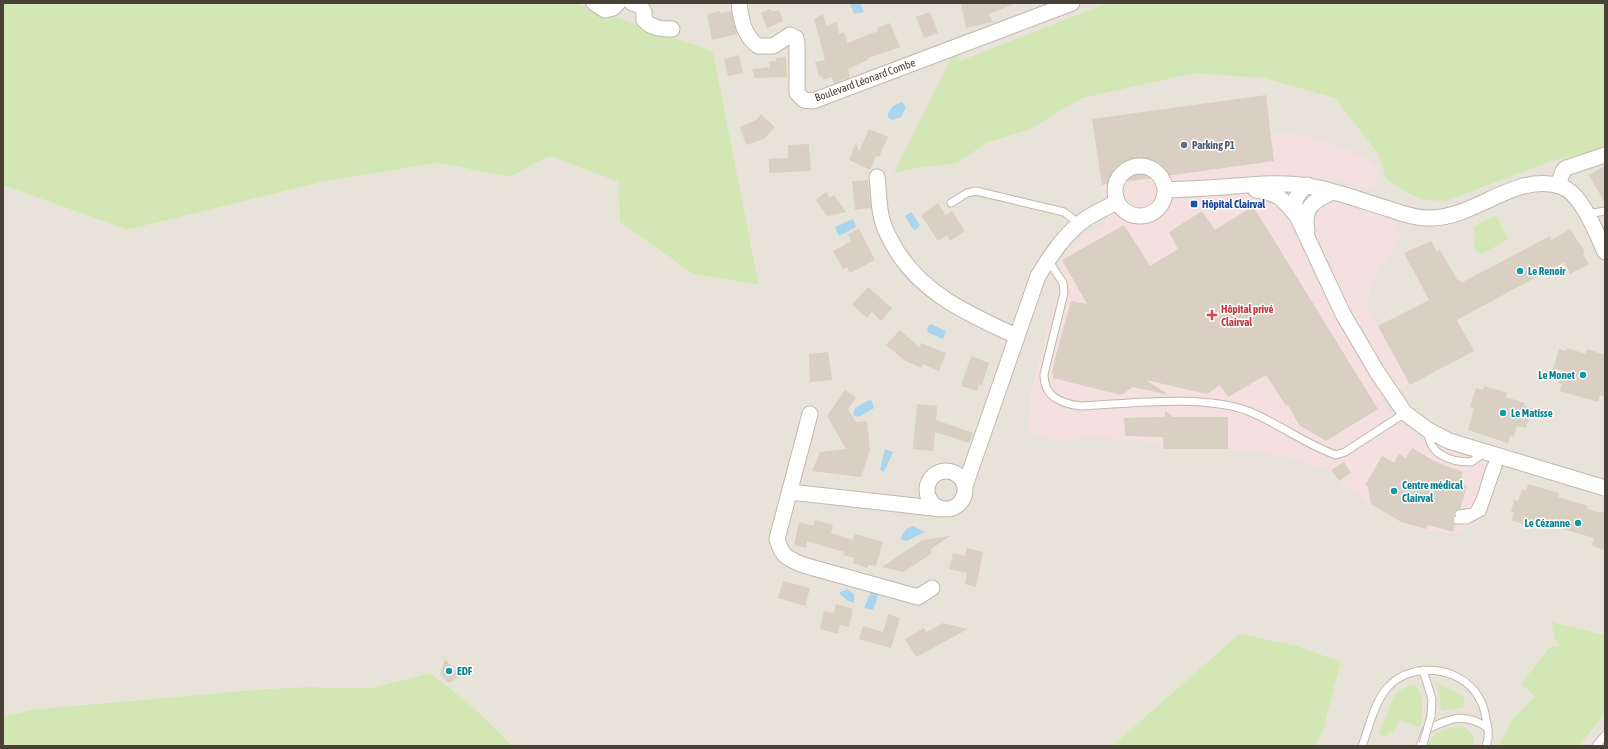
<svg xmlns="http://www.w3.org/2000/svg" width="1608" height="749" font-family="'Asap Condensed',sans-serif">
	<style>
		.residential { fill: #e8e3d8 }
		.medical { fill: #f4e0de }
		.green { fill: #d2e7b4 }
		.water { fill: #a9d5ef }
		.building { fill: #d9cfc3 }
		.lines { fill: none; stroke-linecap: round; stroke-linejoin: round }
		.lane-casing { stroke: #c0b8ad; stroke-width: 9 }
		.street-casing { stroke: #c0b8ad; stroke-width: 17 }
		.lane { stroke: #fff; stroke-width: 7 }
		.street { stroke: #fff; stroke-width: 15 }
		.lane-bridge-casing { stroke: #c0b8ad; stroke-width: 9; stroke-linecap: butt }
		.lane-bridge { stroke: #fff; stroke-width: 7 }
		.service-dot { fill: #5c6f8a; stroke: #fff; stroke-width: 1.5 }
		.transit-dot { fill: #1a4fb4; stroke: #fff; stroke-width: 1.5 }
		.culture-dot { fill: #0f9aa8; stroke: #fff; stroke-width: 1.5 }
		.health-dot { fill: #e0444e; stroke: #fff; stroke-width: 1.5 }
		.labels { text-anchor: middle; dominant-baseline: central; stroke-width: 3; stroke-linejoin: round; paint-order: stroke }
		.street-label { font-size: 11px; fill: #484138; stroke: #fff }
		.service-label { font-size: 11px; font-weight: bold; fill: #4e5e75; stroke: #fff; text-anchor: start }
		.transit-label { font-size: 11px; font-weight: bold; fill: #164399; stroke: #fff; text-anchor: start }
		.culture-label { font-size: 11px; font-weight: bold; fill: #0d838f; stroke: #fff; text-anchor: start }
		.health-label { font-size: 11px; font-weight: bold; fill: #be3a42; stroke: #fff; text-anchor: start }
	</style>
	<rect width="100%" height="100%" fill="#f4f1ea"/>
	<path class="residential" d="M576,3H1605V746H1316L1323,731L1341,662L1239,634L1112,746H517L511,743L430,673L370,688L305,687L266,689L37,709L3,716V185L127,230L326,181L438,163L510,177L549,156L620,182V222L693,274L759,285L713,51Z"/>
	<path class="medical" d="M1266,95L1272,133L1309,136L1368,158L1377,170L1375,191L1352,184L1310,175L1309,210L1313,218L1321,206L1332,202L1394,220L1396,223L1400,231L1398,240L1385,265H1380L1366,303L1379,326L1429,299L1460,280L1475,310L1458,320L1474,351L1382,400L1397,418L1408,428L1441,448L1501,467L1487,512L1480,521L1465,528L1459,534L1426,531L1401,523L1339,483L1330,470L1291,458L1227,449H1162L1142,441L1089,437L1062,441L1028,434L1030,395L1059,286L1047,278L1082,238L1107,221L1092,119Z"/>
	<path class="green" d="M3,3H576L713,51L759,285L693,274L620,222L619,182L549,156L510,177L438,163L326,181L127,230L3,185Z
		M1108,3H1605V148L1551,161L1446,201L1423,200L1404,191L1386,178L1379,155L1335,98L1264,78L1194,73L1082,98L1030,129L986,143L957,163L916,168L894,173L955,51L960,61Z
		M1496,215L1508,239L1482,254L1476,251L1473,244L1476,237L1473,227Z
		M1551,622L1605,635V713L1579,746H1498L1513,720L1535,696L1521,684L1550,647L1561,646L1555,639Z
		M1239,634L1294,645L1341,662L1323,731L1316,746H1112Z
		M430,673L466,701L510,743L517,746H3V716L37,709L266,689L305,687L370,688Z
		M1435,683C1446,688 1455,689 1465,699L1463,707L1441,711L1440,696Z
		M1414,684C1425,695 1423,713 1420,727L1399,720L1394,732L1389,731L1386,737L1379,734L1394,696L1400,690Z
		M1463,726C1471,732 1475,736 1474,746H1428C1433,730 1448,727 1463,726Z"/>
	<path class="water" d="M850,3H860L864,12L854,14Z
		M902,102L906,107L901,117L892,120L888,117V113L893,106Z
		M911,212L920,225L915,230L913,229L906,218L905,216Z
		M853,219L856,227L839,236L835,227Z
		M931,324L946,331L943,339L927,332L928,326Z
		M869,400L872,401L874,408L859,417L853,415L855,408Z
		M885,449L893,452L884,472L880,470Z
		M913,526L925,532L907,541L900,539L906,529Z
		M847,589L854,594V603L848,601L839,593Z
		M871,592L879,593L873,610L864,608Z"/>
	<path class="building" d="M969,3H1014V4L989,14L993,22L966,28L961,5Z
		M770,9L772,12L779,10L783,21L767,28L761,13Z
		M720,11L721,13L731,11L737,34L712,40L707,14Z
		M930,12L938,33L924,38L916,17Z
		M823,14L826,26L837,22L839,34L844,32L847,43L878,31L877,28L890,23L900,47L868,58V60L848,69L850,77L834,84L832,77L823,80L822,76L819,77L815,62L825,60L814,19Z
		M739,55L743,73L728,76L724,59Z
		M786,57L787,77L755,78L752,69L770,67L769,62L776,61V58Z
		M1266,95L1274,161L1102,185L1092,119Z
		M761,114L775,127L764,139L746,145L740,127L756,120Z
		M869,129L888,137L879,157L876,156L870,170L849,160L856,142L859,152Z
		M809,144L811,171L769,173V159L788,158V145Z
		M1605,166V203L1589,175Z
		M868,180L871,208L855,210L852,181Z
		M826,192L830,198L834,195L846,212L827,216L816,200Z
		M938,203L946,215L952,211L965,231L950,241L947,235L938,241L921,215Z
		M1253,206L1378,409L1326,441L1299,425L1288,405L1286,406L1266,375L1228,397L1220,385L1207,394L1146,380L1166,393L1165,394L1133,387L1121,395L1053,378L1054,375L1052,374L1056,355L1071,301L1087,304L1062,260L1124,225L1150,266L1178,249L1169,232L1202,211L1215,230Z
		M859,229L875,260L850,273L847,267L843,269L833,251L851,241L848,234Z
		M1570,229L1585,252L1583,254L1589,264L1570,274L1564,262L1457,320L1474,351L1410,385L1378,326L1429,300L1404,253L1431,241L1437,252L1440,250L1458,281L1460,280L1461,283L1550,236L1551,240Z
		M868,287L892,308L881,321L872,312L867,318L852,305Z
		M900,330L919,347L921,343L946,353L939,371L923,364L921,368L904,360L886,345Z
		M1567,348L1586,354L1587,349L1605,355V397L1600,395L1598,402L1560,391L1562,384L1558,383L1562,371L1553,369L1559,349L1566,351Z
		M828,352L832,380L810,382L809,354Z
		M971,356L989,363L982,385L979,384L977,391L961,386Z
		M1484,386L1507,393L1506,397L1525,403L1524,406L1532,408L1526,428L1517,426L1514,437L1510,436L1508,443L1468,430L1474,408L1470,407L1476,388L1483,390Z
		M845,390L856,398L848,409L856,422L867,421L870,450L861,477L812,471L820,452L846,449L827,416Z
		M917,404L937,406L936,420L973,433L969,443L935,432L933,451L913,449Z
		M1165,411L1173,417H1228V449H1163V437L1125,436L1124,418L1165,417Z
		M1412,448L1438,463L1463,472L1460,485L1467,486L1460,509L1456,510L1453,518V522L1455,525L1453,532L1428,525L1426,529L1401,522L1371,504L1368,487L1365,485L1382,456L1394,463L1399,454L1406,458Z
		M1344,462L1351,473L1339,481L1331,470Z
		M1528,484L1559,493L1558,497L1588,506L1587,509L1601,513L1602,511L1605,512V550L1592,546L1594,538L1532,520L1530,526L1511,520L1514,513L1511,512L1514,500L1518,501L1522,489L1526,491Z
		M815,520L833,525L831,533L853,540L855,534L883,542L876,566L868,565L867,568L853,563L854,558L843,555L844,552L807,541L806,548L794,545L799,522L813,526Z
		M950,536L931,549V554L903,572L882,567L922,540Z
		M967,548L983,552L976,587L965,584L967,573L949,569L953,553L965,556Z
		M783,581L810,588L805,606L778,598Z
		M836,604L853,609L849,627L840,625L838,634L820,629L824,611L834,613Z
		M888,614L900,618L891,648L859,639L863,626L883,632Z
		M943,623L968,629L916,657L905,639L924,628L926,632Z
		M445,659L460,676L449,683L440,675Z"/>
	<g class="lines">
		<g class="lane-casing">
			<path id="lane" d="M951,203L967,193L976,191L1064,212L1080,224
				M1587,214L1605,211
				M1048,260L1063,283L1064,293L1044,374C1044,397 1060,403 1080,406C1129,404 1201,394 1248,411C1278,423 1305,444 1336,455L1345,452L1405,413
				M1428,430C1428,454 1449,462 1471,462L1486,452
				M1459,514L1473,512C1486,496 1484,472 1497,456
				M1457,520H1467L1482,512L1498,466L1497,456
				M1423,670L1432,699L1431,716
				M1362,746C1369,728 1374,702 1388,687C1411,661 1460,666 1478,696C1482,702 1485,712 1486,719C1488,729 1490,737 1486,746
				M1420,746L1426,730C1450,718 1464,712 1488,728
				M1596,746L1605,735"/>
		</g>
		<g class="street-casing">
			<path id="street" d="M594,3L605,10L613,8L618,3
				M632,3L641,6L644,12V20C651,28 661,29 672,29
				M739,3C741,20 744,36 758,46H773L790,35L796,38L797,43V93L804,100L813,101L1072,3
				M1115 191a25 25 0 1 1 50 0a25 25 0 1 1-50 0Z
				M877,177C879,192 878,208 883,223C886,233 892,243 898,253C926,296 971,315 1016,336
				M1307,185C1294,197 1292,202 1298,218L1343,314L1377,372L1405,413L1428,430L1449,441L1605,488
				M1558,185L1563,171L1566,168L1605,155
				M1165,190C1188,189 1212,188 1235,186C1259,184 1283,182 1307,186C1335,190 1362,201 1389,209C1403,214 1418,219 1433,218C1477,216 1515,173 1560,186C1581,192 1596,232 1605,252
				M1256,190C1278,193 1283,199 1296,215
				M1307,231C1303,207 1312,202 1332,192
				M810,414L777,539C782,557 787,558 803,565L918,597L932,588
				M927 490a19 19 0 1 1 38 0a19 19 0 1 1-38 0Z
				M965,486L1038,276C1051,255 1066,232 1087,218C1097,212 1107,207 1117,202
				M790,492L942,509"/>
		</g>
		<use href="#lane" class="lane"/>
		<use href="#street" class="street"/>
		<g class="lane-bridge-casing">
			<path id="lane-bridge" d="M1423,744L1431,716"/>
		</g>
		<use href="#lane-bridge" class="lane-bridge"/>
	</g>
	<circle class="service-dot" cx="1184" cy="145" r="4"/>
	<rect class="transit-dot" x="1190" y="200" width="8" height="8" rx="2"/>
	<g class="culture-dot">
		<circle cx="1520" cy="271" r="4"/>
		<circle cx="1583" cy="375" r="4"/>
		<circle cx="1503" cy="413" r="4"/>
		<circle cx="1394" cy="491" r="4"/>
		<circle cx="1578" cy="523" r="4"/>
		<circle cx="449" cy="671" r="4"/>
	</g>
	<path class="health-dot" d="M1210 309h4v4h4v4h-4v4h-4v-4h-4v-4h4z"/>
	<g class="labels">
		<g class="street-label">
			<text transform="translate(865 80) rotate(-20)">Boulevard Léonard Combe</text>
		</g>
		<g class="service-label">
			<text x="1192" y="145">Parking P1</text>
		</g>
		<g class="transit-label">
			<text x="1202" y="204">Hôpital Clairval</text>
		</g>
		<g class="culture-label">
			<text x="1528" y="271">Le Renoir</text>
			<text x="1575" y="375" text-anchor="end">Le Monet</text>
			<text x="1511" y="413">Le Matisse</text>
			<text x="1402" y="485">Centre médical<tspan x="1402" dy="13">Clairval</tspan></text>
			<text x="1570" y="523" text-anchor="end">Le Cézanne</text>
			<text x="457" y="671">EDF</text>
		</g>
		<g class="health-label">
			<text x="1221" y="309">Hôpital privé<tspan x="1221" dy="13">Clairval</tspan></text>
		</g>
	</g>
	<rect width="1608" height="749" fill="none" stroke="#484138" stroke-width="8"/>
</svg>
